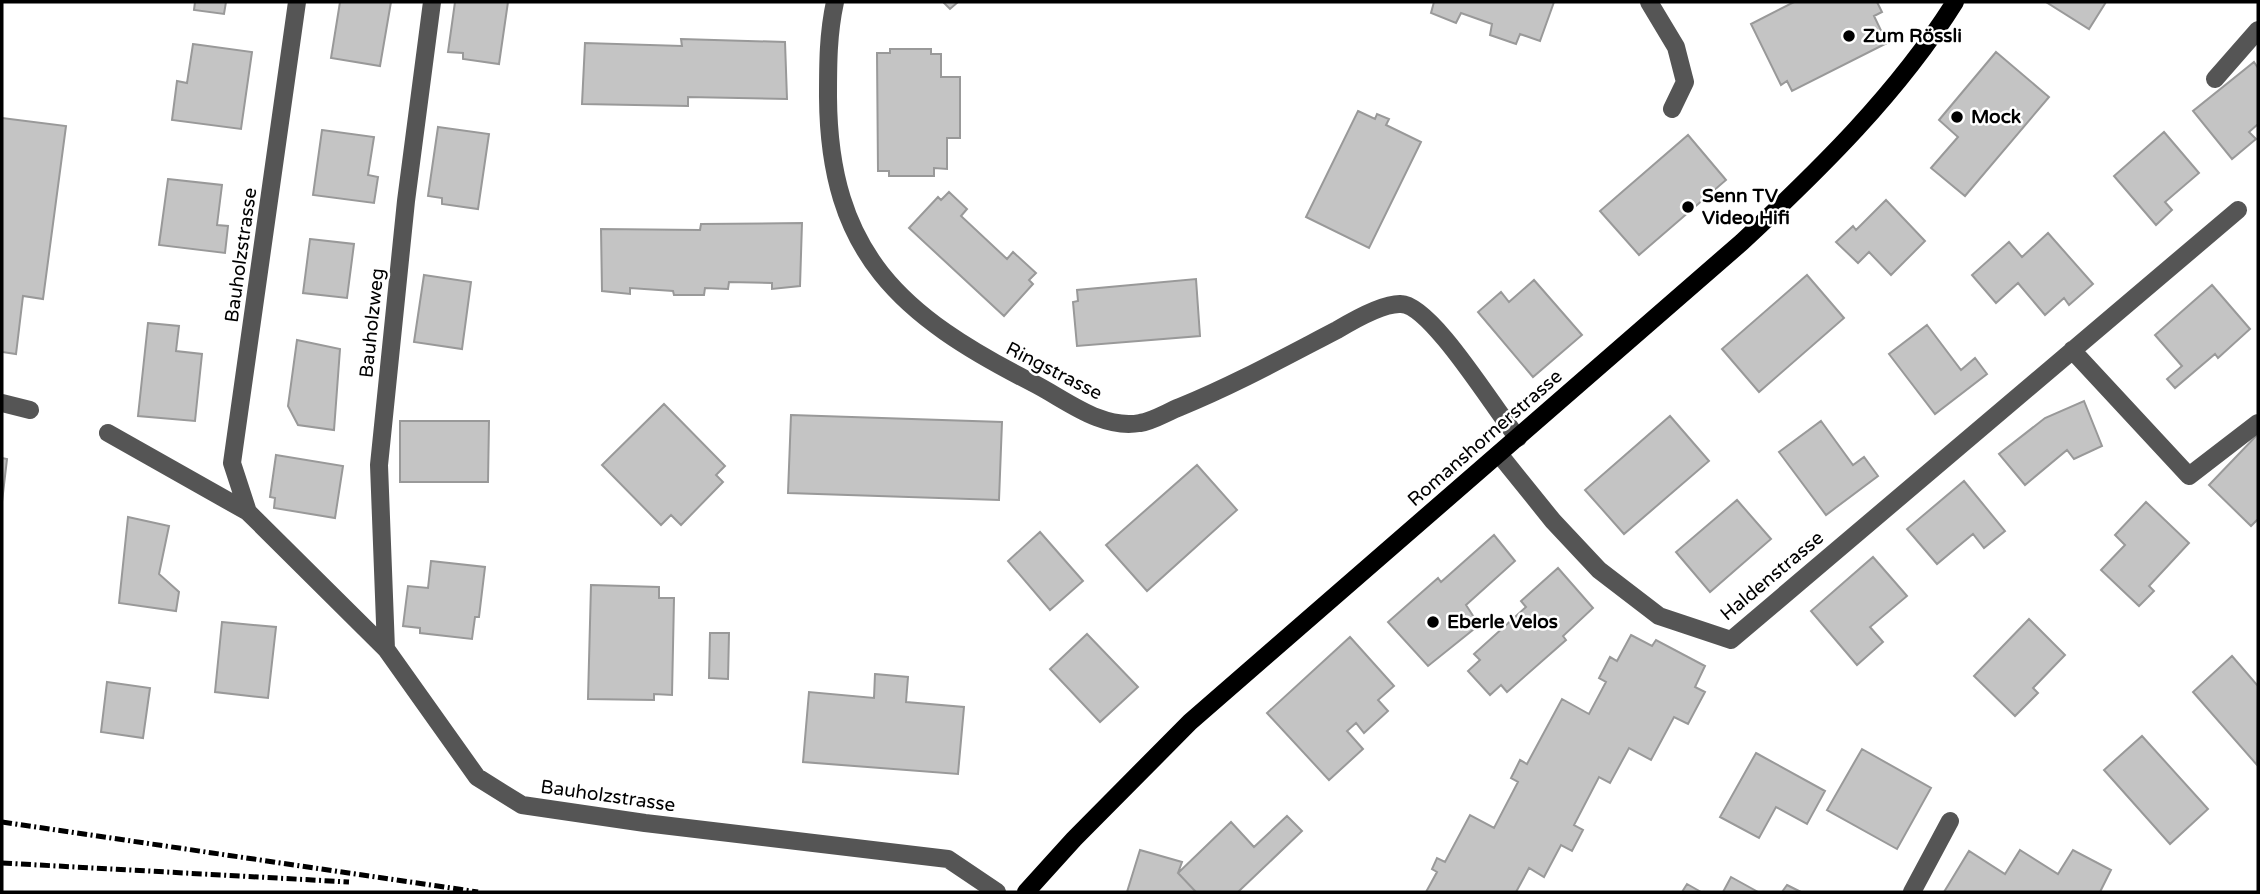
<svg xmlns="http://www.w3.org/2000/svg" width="2260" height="894" font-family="'Varela Round',sans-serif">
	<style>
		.building { fill: #c4c4c4; stroke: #999; stroke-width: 2 }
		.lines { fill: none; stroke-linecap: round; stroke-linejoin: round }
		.minor { stroke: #555; stroke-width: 18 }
		.major { stroke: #000; stroke-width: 18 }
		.rail { stroke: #000; stroke-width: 5; stroke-dasharray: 10 3.5 2 3.5; stroke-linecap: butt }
		.poi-dot { fill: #000; stroke: #fff; stroke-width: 2.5 }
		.labels { text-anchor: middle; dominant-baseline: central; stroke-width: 5; stroke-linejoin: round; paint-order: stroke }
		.poi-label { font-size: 19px; font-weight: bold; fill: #000; stroke: #fff; text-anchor: start }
		.street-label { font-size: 19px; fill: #000; stroke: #fff }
	</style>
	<rect width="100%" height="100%" fill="#fff"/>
	<path class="building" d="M195,2H226L224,14L194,10Z
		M340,2H391L380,66L331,58Z
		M455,2H508L499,64L463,59V53L448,52Z
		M943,2H958L950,9Z
		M1434,2H1554L1540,41L1520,34L1516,44L1490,35L1492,24L1461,13L1456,23L1431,13Z
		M1794,2H1877L1882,12L1874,16L1887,43L1792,91L1787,81L1781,85L1751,24Z
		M2046,2H2106L2089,29Z
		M681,39L785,42L787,99L688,97V106L582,104L585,43L682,46Z
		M193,44L252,52L241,129L172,120L177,81L187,83Z
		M890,49H931V54H941V77H960V138H947V169L934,168V176H889V171H878L877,53H890Z
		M1996,52L2049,97L1965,196L1931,168L1958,137L1939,120Z
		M2254,62L2258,68V124L2249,132L2256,139L2232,159L2193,111Z
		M1358,111L1375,119L1377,114L1389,119L1386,125L1421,142L1369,248L1306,217Z
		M2,118L66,126L43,299L23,296L16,354L2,352Z
		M438,127L489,134L478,209L442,204V198L428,196Z
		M322,130L374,137L368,175L378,177L374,203L313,195Z
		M2164,132L2199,173L2165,202L2172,210L2156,225L2114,176Z
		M1688,135L1726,180L1639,255L1600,211Z
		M168,179L222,185L217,225L228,226L225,253L159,245Z
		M949,192L967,209L961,216L1007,259L1013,252L1036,273L1029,280L1033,284L1004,316L909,228L938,197L941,200Z
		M1886,200L1925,241L1891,275L1869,252L1858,263L1836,242L1853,226L1856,230Z
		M802,223L800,286L772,289V283L729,282L728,289L705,288L704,295H674L673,291L630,288V294L602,291L601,229L700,230L701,224Z
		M2048,233L2093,284L2069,305L2064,298L2045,315L2018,283L1996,303L1972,275L2009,242L2022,257Z
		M310,239L354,244L347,298L303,293Z
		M424,275L471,282L462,349L414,342Z
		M1807,275L1844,318L1759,392L1722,349Z
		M1196,279L1200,336L1077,346L1073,302L1078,301L1077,290Z
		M1534,280L1582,335L1533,377L1478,312L1501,292L1509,302Z
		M2212,285L2250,329L2218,358L2215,354L2175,388L2167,379L2182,366L2155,335Z
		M148,323L179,326L176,351L202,354L195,421L138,416Z
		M1927,325L1961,370L1975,358L1987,374L1935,414L1889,354Z
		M297,340L340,349L334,430L298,425L288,406Z
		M2084,401L2102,446L2074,459L2067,450L2025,485L1999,454L2045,418Z
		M664,404L725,466L716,475L723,482L681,525L671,515L661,525L602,465Z
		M791,415L1002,422L999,500L788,493Z
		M1670,416L1709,461L1624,534L1585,490Z
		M400,421H489L488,482H400Z
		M1821,421L1853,465L1864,457L1878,476L1826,515L1779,452Z
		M2258,434V519L2251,526L2209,485Z
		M276,455L343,466L335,518L274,508L275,498L270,497Z
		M2,458L7,459L2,502Z
		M1197,465L1237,510L1147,591L1106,545Z
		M1964,481L2005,531L1984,548L1973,534L1937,564L1907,529Z
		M1737,500L1771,539L1710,592L1676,552Z
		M2146,502L2189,543L2149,586L2154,591L2139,606L2101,570L2125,545L2115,535Z
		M128,517L169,526L159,574L179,592L176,611L119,603Z
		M1040,532L1083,581L1050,610L1008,561Z
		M1494,535L1515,561L1466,605L1479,625L1428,666L1388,622L1438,578L1441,582Z
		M1873,557L1907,596L1870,627L1883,642L1857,665L1811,611Z
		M431,561L485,567L479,617H475L472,639L420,633V628L403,626L408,586L428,588Z
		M1558,568L1593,608L1563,636L1566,640L1507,692L1501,685L1490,695L1468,671L1480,660L1474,654L1526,607L1521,601Z
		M591,585L659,587V598H674L672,695L654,694V700L588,699Z
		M2029,619L2065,655L2033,688L2038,693L2015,716L1974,676Z
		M222,622L276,627L268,698L215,692Z
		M710,633H729L728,679L709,678Z
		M1087,634L1138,687L1100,722L1050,669Z
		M1631,635L1652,646L1656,640L1705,666L1695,687L1705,692L1688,724L1674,717L1651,760L1629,748L1610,783L1599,777L1574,825L1583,830L1572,851L1561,845L1544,877L1529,868L1516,892H1426L1437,872L1432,869L1437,858L1445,862L1470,815L1494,828L1518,782L1511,778L1520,760L1527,764L1562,699L1589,714L1606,682L1599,678L1610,657L1617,661Z
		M1350,637L1394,686L1378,700L1388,711L1364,733L1356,723L1347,731L1363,749L1329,780L1267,713Z
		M2232,656L2258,686L2257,765L2193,692Z
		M875,674L908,677L906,702L964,707L958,774L803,762L809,692L874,698Z
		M107,682L150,688L143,738L101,732Z
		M2142,736L2208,809L2170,844L2104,770Z
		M1862,749L1931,788L1897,849L1827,810Z
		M1756,753L1825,791L1807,824L1776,807L1759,838L1720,817Z
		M1287,816L1302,831L1238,892H1196L1178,873L1231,822L1254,847Z
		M1140,850L1182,862L1178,873L1196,892H1127Z
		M2020,850L2058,874L2073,850L2111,870L2100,892H1944L1969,851L2005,874Z
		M1731,877L1758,892H1723Z
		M1687,884L1701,892H1682Z
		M1787,885L1801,892H1782Z"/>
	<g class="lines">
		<path class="minor" d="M835,2C828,34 828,64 828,97C829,254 901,316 1033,383C1065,399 1101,430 1140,423C1153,421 1167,412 1180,407C1234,385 1285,357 1337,330C1352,321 1383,303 1401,304C1432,305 1496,412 1518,438
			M1649,2L1676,47L1685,82L1672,109
			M2215,79L2258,30
			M2072,350L2189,476L2258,423
			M2,403L30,410
			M108,433L248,512L386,649L477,777L522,805L645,823L948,859L997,892
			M1499,454L1553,521L1599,570L1659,616L1731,640L2238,210
			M248,512L232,463L297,2
			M386,649L379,465L406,201L432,2
			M1912,892L1950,821"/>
		<path class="major" d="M1026,892L1074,839L1190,722L1742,242C1820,169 1898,93 1955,2"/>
		<path class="rail" d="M2,822L478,892
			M2,863L349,882"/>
	</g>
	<g class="poi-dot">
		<circle cx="1849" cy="36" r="7"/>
		<circle cx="1957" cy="117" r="7"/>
		<circle cx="1688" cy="207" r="7"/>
		<circle cx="1433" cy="622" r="7"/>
	</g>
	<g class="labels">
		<g class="poi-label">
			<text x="1863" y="36">Zum Rössli</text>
			<text x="1971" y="117">Mock</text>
			<text x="1702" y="196">Senn TV<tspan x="1702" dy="22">Video Hifi</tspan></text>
			<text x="1447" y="622">Eberle Velos</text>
		</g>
		<g class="street-label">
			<text transform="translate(241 255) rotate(-82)">Bauholzstrasse</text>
			<text transform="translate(372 323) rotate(-84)">Bauholzweg</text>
			<text transform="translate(1054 371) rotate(27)">Ringstrasse</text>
			<text transform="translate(1485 438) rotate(-41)">Romanshornerstrasse</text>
			<text transform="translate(1772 576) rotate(-40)">Haldenstrasse</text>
			<text transform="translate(608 796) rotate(8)">Bauholzstrasse</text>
		</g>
	</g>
	<rect width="2260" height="894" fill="none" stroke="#000000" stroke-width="7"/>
</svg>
